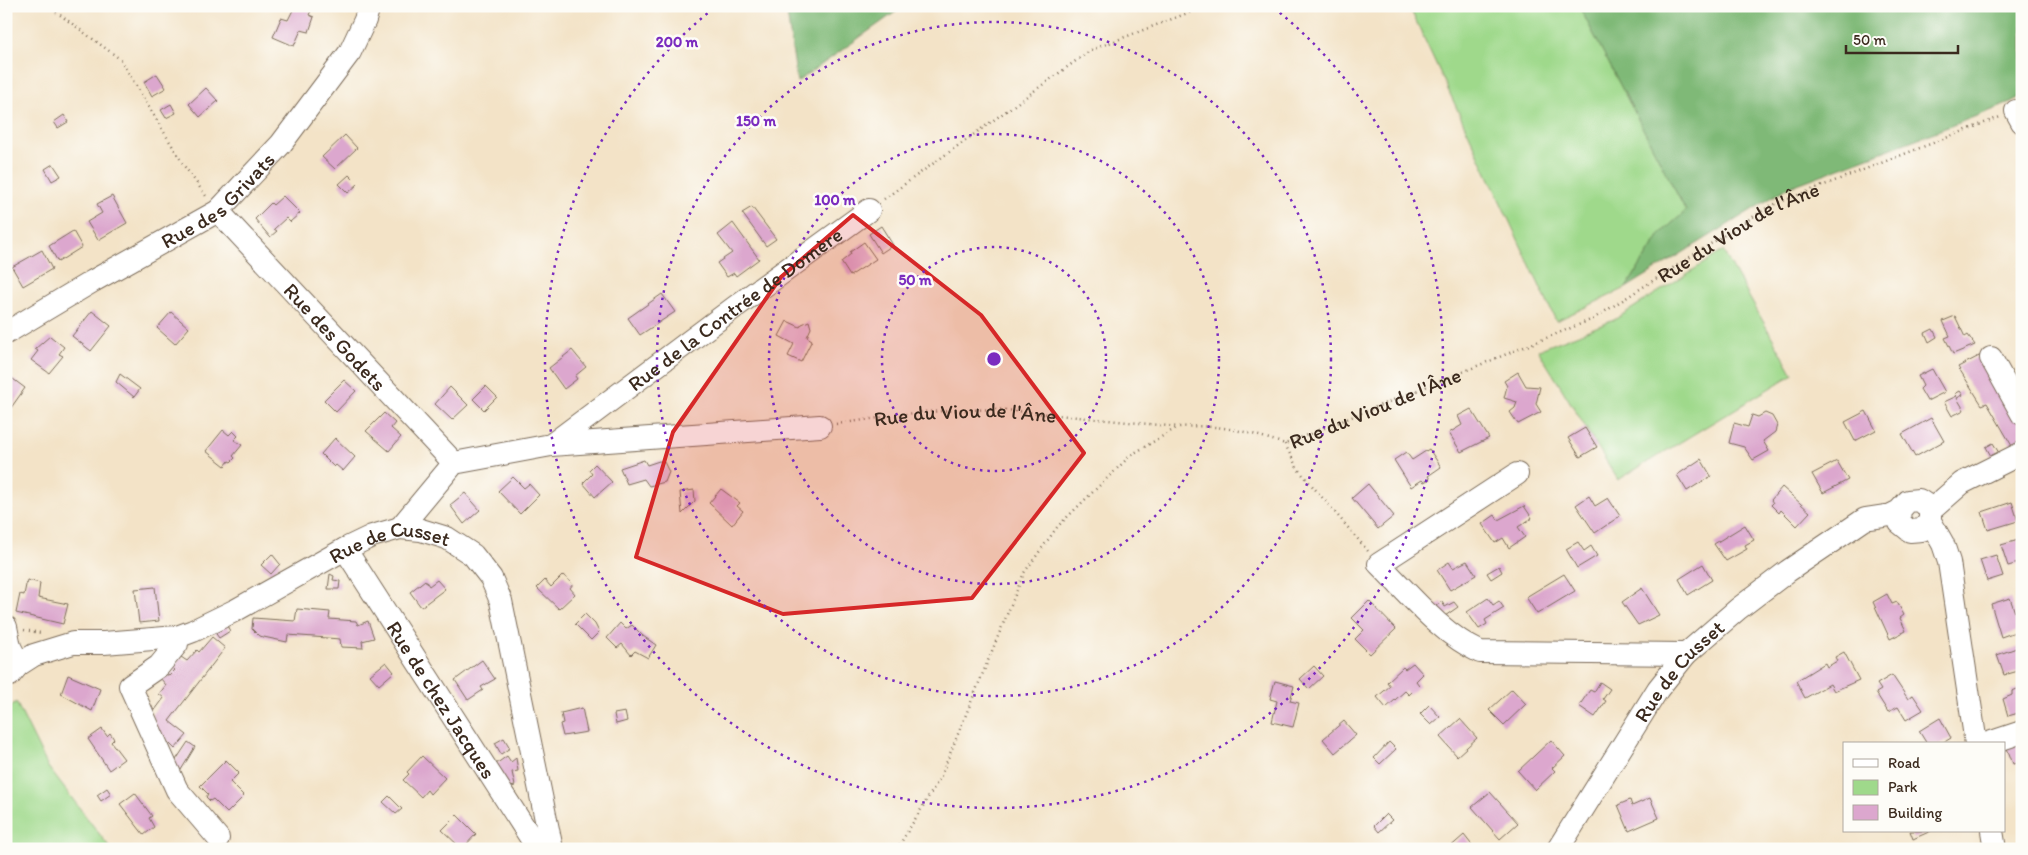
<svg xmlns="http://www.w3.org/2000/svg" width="2028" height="855" font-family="Itim,sans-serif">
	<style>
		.green { fill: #9fd98b; stroke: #6d8254 }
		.forest { fill: #7fb977; stroke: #5d724a }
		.building { fill: #dca7ce }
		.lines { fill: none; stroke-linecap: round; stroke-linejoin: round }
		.minor-casing { stroke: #7b6b59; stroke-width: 24 }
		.path { stroke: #7b6b59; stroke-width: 2.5; stroke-dasharray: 1 4; stroke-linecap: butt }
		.minor { stroke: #fff; stroke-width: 22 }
		.marked { fill: #d62828; fill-opacity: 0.2; stroke: #d62828; stroke-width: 4; stroke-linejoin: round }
		.ring { fill: none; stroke: #7b2cbf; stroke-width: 2.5; stroke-dasharray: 2.5 5 }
		.labels { text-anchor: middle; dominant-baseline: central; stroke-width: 5; stroke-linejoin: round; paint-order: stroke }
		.street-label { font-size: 21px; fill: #3b2a1e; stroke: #fdfcf7 }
		.centre { fill: #7b2cbf; stroke: #fdfcf7; stroke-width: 2.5 }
		.ring-label { font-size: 15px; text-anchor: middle; font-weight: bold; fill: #7b2cbf; stroke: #fdfcf7; stroke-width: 5; stroke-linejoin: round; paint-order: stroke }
	</style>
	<rect width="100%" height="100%" fill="#fdfcf7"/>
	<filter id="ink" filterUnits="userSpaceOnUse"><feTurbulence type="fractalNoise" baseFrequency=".02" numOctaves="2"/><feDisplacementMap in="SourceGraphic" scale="10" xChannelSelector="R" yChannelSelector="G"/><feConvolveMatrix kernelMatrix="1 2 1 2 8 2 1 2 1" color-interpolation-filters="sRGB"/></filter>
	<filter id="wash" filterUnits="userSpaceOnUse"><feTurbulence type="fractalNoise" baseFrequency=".0096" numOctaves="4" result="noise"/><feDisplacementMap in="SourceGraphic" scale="20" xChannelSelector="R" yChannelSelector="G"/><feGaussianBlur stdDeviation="1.12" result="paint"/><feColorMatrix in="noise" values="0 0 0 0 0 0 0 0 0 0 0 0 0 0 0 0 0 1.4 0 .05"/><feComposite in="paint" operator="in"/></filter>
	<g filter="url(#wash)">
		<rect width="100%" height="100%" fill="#f3e3c7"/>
		<path class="green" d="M1409,6H1579L1686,211L1661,233L1626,288L1556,321Z
			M1723,251L1793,374L1618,480L1538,350L1614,320Z
			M16,702L48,767L111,849H6V710Z"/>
		<path class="forest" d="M786,6H904L797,82Z
			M1579,6H2022V96L2003,106L1787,188L1626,288L1661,233L1686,211Z"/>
		<g id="blocks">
			<path class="building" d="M295,6H313L309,15L314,17L309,32L301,30L294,46L273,37L281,18L288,20Z
				M157,74L166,88L152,96L144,82Z
				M206,88L218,101L200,117L189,104Z
				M171,104L176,113L166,118L161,110Z
				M64,115L68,122L58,128L54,122Z
				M345,135L357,148L335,169L322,157Z
				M53,164L61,176L52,181L45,169Z
				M349,175L358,184L348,193L339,184Z
				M112,196L127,223L98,240L87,222L102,213L97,204Z
				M283,196L300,213L290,222L286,218L274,229L277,231L270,237L255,219L271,203L273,205Z
				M752,207L776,239L766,246L742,213Z
				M733,223L759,259L736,276L734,273L727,277L717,263L732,253L718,235Z
				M881,226L893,245L881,253L869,234Z
				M73,231L82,247L58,262L49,246Z
				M864,242L876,259L850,276L841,262L851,254L850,252Z
				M42,250L52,269L23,286L12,267Z
				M662,294L675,312L640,335L628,318Z
				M92,311L111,326L91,351L72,336Z
				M171,312L189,328L175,344L157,328Z
				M1955,316L1965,337L1968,335L1975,345L1953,354L1945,338L1950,336L1943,321Z
				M787,321L800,327L802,324L809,321L811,328L807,337L812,340L801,362L788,356L794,344L779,336Z
				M1933,329L1937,337L1929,342L1925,333Z
				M50,336L64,347L59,354L63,356L49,373L31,360L38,351L35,349Z
				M572,350L586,367L575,376L577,379L564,389L549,368Z
				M1981,355L2022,426V442L2012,446L1987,403L1982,405L1958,367Z
				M1932,369L1945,392L1927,401L1920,389L1923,386L1918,376Z
				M1518,372L1526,386L1540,387L1536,404L1541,412L1518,424L1510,412L1515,408L1517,402L1504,398L1507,386L1504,381Z
				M120,374L140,389L134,397L116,382Z
				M2022,375V398L2011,381Z
				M9,376L25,388L8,412L6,380Z
				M344,380L356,391L336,412L324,400Z
				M486,386L497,397L484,410L473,399Z
				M450,387L468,405L452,420L435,404Z
				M1960,391L1963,395L1957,398L1964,410L1952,416L1944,402L1957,396L1955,394Z
				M1471,409L1489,438L1461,452L1449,433L1462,425L1458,416Z
				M1866,411L1876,430L1855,441L1845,422Z
				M384,413L395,423L391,428L401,437L389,451L366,431Z
				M1765,413L1772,416L1777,425L1775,432L1763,441L1769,451L1753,460L1744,447L1729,443L1734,423L1748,427L1752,415L1758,417Z
				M1931,418L1944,441L1915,457L1902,434Z
				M1585,428L1597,447L1580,457L1568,438Z
				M223,430L229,435L233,431L238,436L234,440L242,445L233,456L235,458L231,462L229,461L225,466L206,451Z
				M335,438L355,457L343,471L336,465L334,467L321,454Z
				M1993,443L1999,453L1991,456L1986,447Z
				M1429,449L1441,467L1428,476L1430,479L1424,482L1422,480L1411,487L1394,460L1406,452L1412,460Z
				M1701,459L1711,476L1687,491L1677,475Z
				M644,460L647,465L659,461L664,462L669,472L665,482L649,486L644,479L627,484L620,468Z
				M1837,461L1848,480L1823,493L1812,474Z
				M595,464L612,482L595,497L583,483L592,474L589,470Z
				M513,477L524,488L529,484L539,495L520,514L498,491Z
				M1368,484L1394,516L1378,529L1352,498Z
				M1782,487L1810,512L1797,526L1781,510L1779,513L1771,505L1773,503L1771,500Z
				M721,489L740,503L737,506L743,511L732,525L709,503Z
				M694,490L695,501L682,514L680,492Z
				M465,493L480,510L464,524L450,505Z
				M1589,496L1595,506L1608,498L1620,516L1595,533L1576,505Z
				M2012,502L2018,521L1988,530L1982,512Z
				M1524,506L1532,518L1518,527L1525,537L1509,548L1503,538L1495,543L1482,524L1495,515L1498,520Z
				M1745,525L1754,540L1745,545L1747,549L1726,561L1714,544Z
				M2022,539V562L2008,566L2001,545Z
				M1578,542L1584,551L1591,546L1597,556L1577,568L1566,549Z
				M272,554L280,564L271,574L261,565Z
				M1996,555L2003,576L1987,581L1980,560Z
				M1467,561L1476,575L1450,590L1437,570L1449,562L1453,568Z
				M1703,564L1712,580L1688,595L1679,579Z
				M1499,566L1502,572L1491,579L1487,573Z
				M330,574L334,576L333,580L340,581L339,589H328Z
				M1564,574L1575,591L1537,614L1526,597Z
				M563,575L573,584L570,588L575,594L559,609L537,588L545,580L551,587Z
				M27,580L40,583L38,598L68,604L63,624L16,613L20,594L24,595Z
				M425,580L429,586L437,580L445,589L421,607L410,592Z
				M155,587L159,621L139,623L135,589Z
				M1642,588L1659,615L1638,625L1622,602Z
				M1887,594L1892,604L1897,602L1904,615L1900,618L1906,631L1890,639L1873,602Z
				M1488,598L1493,605L1499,601L1504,608L1485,620L1487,624L1479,629L1467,612Z
				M2010,598L2021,630L2001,637L1991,604Z
				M1369,601L1396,629L1370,654L1355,639L1364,630L1352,618Z
				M1442,602L1445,607L1454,602L1458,607L1445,616L1434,607Z
				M297,609L330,612L329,619L356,621L358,625L368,621L374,638L362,641L363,648L341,647L340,639L288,635L287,642L259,636L252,629L253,618L295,621Z
				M585,614L595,624L599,632L591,640L575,624Z
				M620,623L626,629L632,625L643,636L656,645L648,658L635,651L631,655L622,644L617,648L607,638Z
				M226,624L230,631L219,638L214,631Z
				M212,637L225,648L169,721L187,735L175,749L157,731L152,714L164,698L159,694L166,685L161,679L166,674L169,676L175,670L172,667L181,657L187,661L197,650L199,652Z
				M2022,646V670L2004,675L1997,655Z
				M1844,652L1859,680L1834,691L1830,684L1805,698L1796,681L1825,663L1827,667L1837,661L1835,657Z
				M482,660L495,679L481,687L483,690L468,700L455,680Z
				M386,662L394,672L379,685L370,675Z
				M1413,663L1423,674L1416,681L1419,685L1409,695L1405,691L1386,708L1377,697L1390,686L1387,682L1403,667L1405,669Z
				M1314,666L1323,676L1309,689L1300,679Z
				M68,675L100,689L92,711L61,694Z
				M1892,675L1908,699L1913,695L1923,710L1906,720L1898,707L1888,712L1876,693L1881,690L1877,684Z
				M1275,681L1294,686L1290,701L1299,703L1293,727L1272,722L1277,701L1270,699Z
				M1600,682L1610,689L1603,699L1606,701L1595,717L1579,706L1590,690L1594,692Z
				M2020,688L2022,712L2008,716L2003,699L2012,695V691Z
				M1512,689L1526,704L1504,725L1489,710Z
				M1429,705L1440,717L1431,725L1420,714Z
				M582,708L587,732L563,736L560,724L563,723L561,713Z
				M625,712L627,721L616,724L614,714Z
				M1940,718L1951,738L1941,744H1927L1919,731Z
				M1460,719L1477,738L1457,756L1440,737Z
				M1344,721L1356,735L1335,753L1323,739Z
				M102,729L107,736L110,733L114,739L111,742L124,759L109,770L88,739Z
				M504,738L510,748L501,754L495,743Z
				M1551,740L1565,756L1552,768L1555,771L1535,790L1518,771Z
				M2022,741V762L2013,764L2007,748Z
				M188,742L195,747L181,770L172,766Z
				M1389,742L1396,749L1380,764L1374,758Z
				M422,756L445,778L430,794L427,790L421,797L403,780L409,774L407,772Z
				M507,756L511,762L516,758L518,771L512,772L515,786L506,788L496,764Z
				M226,760L239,773L230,782L244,796L227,813L213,799L210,801L206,797L208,794L200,786Z
				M107,788L111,794L101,801L97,795Z
				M1490,792L1518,823L1500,839L1472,807Z
				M135,793L152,816L149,818L154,827L144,835L120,804Z
				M389,796L402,809L396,814L383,802Z
				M1650,798L1659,818L1629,831L1618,805L1630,800L1632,806Z
				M1386,814L1392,820L1379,832L1374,826Z
				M457,815L476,834L462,849L442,830Z
				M1910,831H1931L1913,839Z
				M1464,835L1475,849H1448Z"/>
		</g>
	</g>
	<g filter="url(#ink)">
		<use href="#blocks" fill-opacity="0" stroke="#7b6b59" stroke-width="1"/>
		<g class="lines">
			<g class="minor-casing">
				<g id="minor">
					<path d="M2016,111L2022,122"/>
					<path id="s2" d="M218,211L454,463"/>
					<path id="s3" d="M6,333L93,281L218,211L281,144L350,52L365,20L369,6"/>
					<path d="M1991,358L2022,414"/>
					<path d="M551,445L820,426"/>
					<path d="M1517,474L1379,564C1410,595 1440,633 1480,652L1686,654"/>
					<path d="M1930,511L1962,483L2022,453"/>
					<path d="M1930,521L1943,544L1949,562L1976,744"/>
					<path id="s4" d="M400,528L454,463L551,445L735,307L869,210"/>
					<path id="s5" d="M345,549L538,849"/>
					<path d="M6,627L10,647L19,664L10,675"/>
					<path d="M177,637V644L159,666L130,686L177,790L218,838"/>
					<path id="s6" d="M6,673L34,655L73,643H104L177,637L193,631L236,610L345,549L372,536L400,528L421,530L447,538L473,555L491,578L501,601L552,849"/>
					<path d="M1986,744L2022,732"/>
					<path d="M1992,831L1995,849"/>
					<path id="s7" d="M1558,849L1658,689L1686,654L1738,609L1788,571L1865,519L1891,515L1899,511L1908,501L1919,500L1925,504L1930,511V521L1922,530L1910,531L1900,523L1899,511"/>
				</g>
			</g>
			<g class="path">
				<path d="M48,6L120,59L185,167L206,196"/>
				<path d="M884,199L1091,50L1206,6"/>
				<path id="s1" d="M836,424L921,412L996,409L1179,427C1221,424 1245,431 1285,444L1593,319L1770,206L2000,117"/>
				<path d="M1285,444L1297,468L1368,551"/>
				<path d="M24,630L41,633"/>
				<path d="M897,849L940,778L1024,573L1058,526L1131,455L1178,427"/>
			</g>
			<use href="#minor" class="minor"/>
		</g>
	</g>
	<path class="marked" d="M853,215L981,315L1084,453L972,598L783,614L636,557L673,432L781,277Z"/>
	<g class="ring">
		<circle cx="994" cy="359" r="112"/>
		<circle cx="994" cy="359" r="225"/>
		<circle cx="994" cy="359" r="337"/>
		<path d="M1274 8A449 449 0 1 1 714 8"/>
	</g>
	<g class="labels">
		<g class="street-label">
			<text stroke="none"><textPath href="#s3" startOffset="251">Rue des Grivats</textPath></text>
			<text stroke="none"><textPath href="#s1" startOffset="955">Rue du Viou de l'Âne</textPath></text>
			<text stroke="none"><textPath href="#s4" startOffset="412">Rue de la Contrée de Domère</textPath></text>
			<text stroke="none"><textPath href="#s2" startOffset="172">Rue des Godets</textPath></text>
			<text stroke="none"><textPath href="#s1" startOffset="550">Rue du Viou de l'Âne</textPath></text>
			<text stroke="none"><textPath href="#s1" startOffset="130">Rue du Viou de l'Âne</textPath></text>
			<text stroke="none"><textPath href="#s6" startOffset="415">Rue de Cusset</textPath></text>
			<text stroke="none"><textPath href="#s7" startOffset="216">Rue de Cusset</textPath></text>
			<text stroke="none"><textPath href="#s5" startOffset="179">Rue de chez Jacques</textPath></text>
		</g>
	</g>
	<circle cx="994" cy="359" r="8" class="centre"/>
	<g class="ring-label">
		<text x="677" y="47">200 m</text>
		<text x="756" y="126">150 m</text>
		<text x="835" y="205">100 m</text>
		<text x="915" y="285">50 m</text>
	</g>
	<rect width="2028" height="855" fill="none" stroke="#fdfcf7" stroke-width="25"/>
	<rect x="1843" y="742" width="162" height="90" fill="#fdfcf7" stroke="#afa8a0"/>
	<rect x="1853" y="759" width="25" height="8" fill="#ffffff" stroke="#afa8a0"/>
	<text x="1888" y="768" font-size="15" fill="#3b2a1e">Road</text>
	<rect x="1853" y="780" width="25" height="15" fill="#9fd98b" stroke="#afa8a0"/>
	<text x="1888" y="792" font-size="15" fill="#3b2a1e">Park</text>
	<rect x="1853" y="805" width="25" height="15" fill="#dca7ce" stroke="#afa8a0"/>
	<text x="1888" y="818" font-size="15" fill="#3b2a1e">Building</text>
	<path d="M1846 45v8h112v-8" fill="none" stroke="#3b2a1e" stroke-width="2.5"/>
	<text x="1853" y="45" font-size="15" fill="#3b2a1e" stroke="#fdfcf7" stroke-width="4" paint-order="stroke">50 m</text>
</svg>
